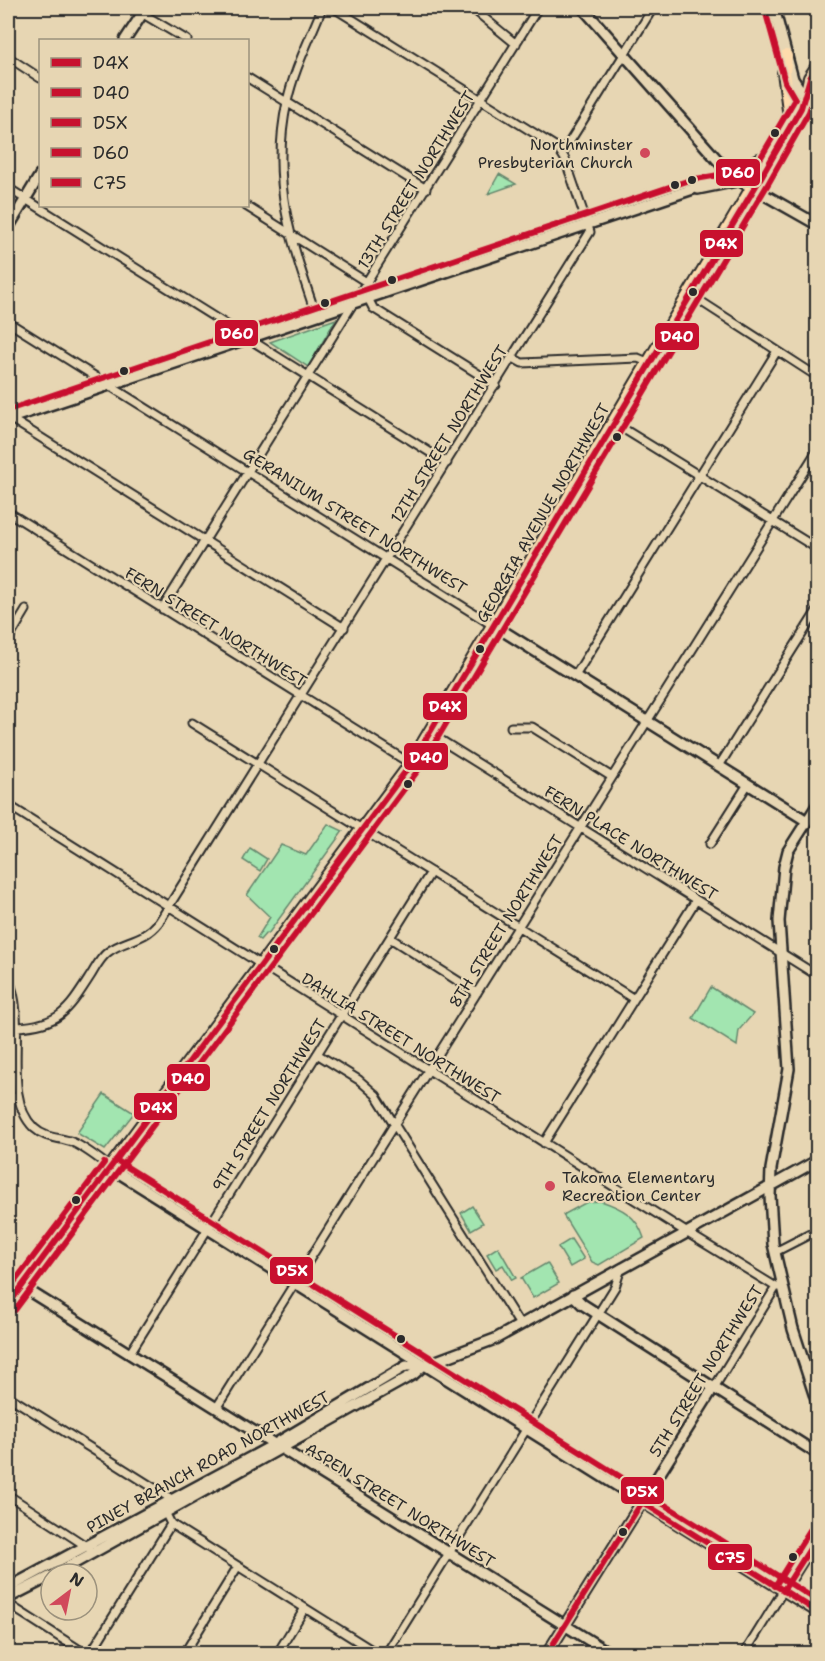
<svg xmlns="http://www.w3.org/2000/svg" width="825" height="1661" font-family="'Shantell Sans',sans-serif">
	<style>
		.green { fill: #a2e5b0; stroke: #66886e; stroke-width: 1.5 }
		.lines { fill: none; stroke-linecap: round; stroke-linejoin: round }
		.street-casing { stroke: #2b2b2b; stroke-width: 11 }
		.secondary-casing { stroke: #2b2b2b; stroke-width: 14 }
		.highway-casing { stroke: #2b2b2b; stroke-width: 16 }
		.street { stroke: #e7d6b3; stroke-width: 7 }
		.secondary { stroke: #e7d6b3; stroke-width: 9 }
		.highway { stroke: #fedbac; stroke-width: 12 }
		.bus-1-casing { stroke: #e7d6b3; stroke-width: 10 }
		.bus-2-casing { stroke: #e7d6b3; stroke-width: 10 }
		.bus-3-casing { stroke: #e7d6b3; stroke-width: 10 }
		.bus-4-casing { stroke: #e7d6b3; stroke-width: 10 }
		.bus-5-casing { stroke: #e7d6b3; stroke-width: 10 }
		.bus-1 { stroke: #c8102e; stroke-width: 6 }
		.bus-2 { stroke: #c8102e; stroke-width: 6 }
		.bus-3 { stroke: #c8102e; stroke-width: 6 }
		.bus-4 { stroke: #c8102e; stroke-width: 6 }
		.bus-5 { stroke: #c8102e; stroke-width: 6 }
		.bus-dot { fill: #2b2b2b; stroke: #e7d6b3; stroke-width: 2 }
		.poi-dot { fill: #d1495b; stroke: #e7d6b3; stroke-width: 2 }
		.labels { text-anchor: middle; dominant-baseline: central; stroke-width: 4.5; stroke-linejoin: round; paint-order: stroke }
		.poi-label { font-size: 16px; fill: #2b2b2b; stroke: #e7d6b3; text-anchor: end }
		.street-label { font-size: 16px; fill: #2b2b2b; stroke: #e7d6b3 }
		.line-badge { stroke: #e7d6b3; stroke-width: 2 }
		.badge-label { font-size: 16px; text-anchor: middle; font-weight: bold; fill: #fff }
	</style>
	<rect width="100%" height="100%" fill="#e7d6b3"/>
	<filter id="ink" filterUnits="userSpaceOnUse"><feTurbulence type="fractalNoise" baseFrequency=".0167" numOctaves="2"/><feDisplacementMap in="SourceGraphic" scale="12" xChannelSelector="R" yChannelSelector="G"/><feConvolveMatrix kernelMatrix="1 2 1 2 8 2 1 2 1" color-interpolation-filters="sRGB"/></filter>
	<g filter="url(#ink)">
		<path class="green" d="M499,174L516,184L488,194Z
			M336,319L308,367L270,342Z
			M328,824L343,831L268,934L266,933L260,940L257,938L270,917L247,895L281,845L306,855Z
			M250,848L267,859L260,871L243,860Z
			M711,987L753,1014L739,1030L737,1046L693,1018Z
			M104,1094L134,1113L105,1150L77,1133Z
			M601,1201C622,1208 637,1216 644,1238L599,1265L592,1262L563,1215L587,1202Z
			M472,1206L483,1223L471,1230L461,1213Z
			M571,1239L584,1259L570,1267L558,1247Z
			M498,1247L516,1278L512,1280L503,1265L496,1269L487,1254Z
			M547,1263L559,1283L533,1298L521,1278Z"/>
		<g class="lines">
			<g class="street-casing">
				<path id="street" d="M133,8L187,40
					M472,8L516,44
					M8,57L40,78
					M248,78L426,189
					M562,154L653,8
					M8,188L447,463
					M246,206L368,283L374,296
					M691,295L818,377
					M368,298L373,308L496,385
					M316,315C291,242 270,180 287,102C294,69 310,39 322,8
					M8,322L494,626
					M513,358L522,363L638,358L650,363
					M8,417L344,628
					M614,423L818,549
					M8,512L411,764
					M162,609L538,8
					M8,640L26,610
					M575,676L777,351
					M192,723L634,999
					M511,727H532L612,777
					M431,734L818,976
					M719,766L818,609
					M8,805L686,1232L776,1287H783
					M710,844L748,784
					M390,938L477,993
					M8,978C29,1023 0,1095 34,1128C46,1139 59,1137 72,1142C86,1148 99,1159 111,1168
					M17,1027C61,1025 69,1009 91,975C96,967 100,958 108,952C125,939 143,942 159,922L590,232L565,159L558,148L334,8
					M317,1054L359,1080L376,1095L520,1325
					M8,1099L17,1097
					M544,1143L696,900
					M775,1252L818,1230
					M130,1353L431,872
					M712,1391L776,1287
					M8,1396L173,1500
					M217,1407L818,449
					M8,1495L89,1548
					M166,1514L171,1524L378,1654
					M8,1604L86,1654
					M90,1654L171,1524
					M184,1654L238,1566
					M277,1654L305,1608
					M386,1654L615,1287L621,1268
					M744,1654L783,1591"/>
			</g>
			<g class="secondary-casing">
				<path id="secondary" d="M583,8L721,164L726,173L818,225
					M774,8L793,79L818,117
					M125,40L146,8
					M698,189L737,181
					M8,228L40,175
					M8,419L693,189L764,157L771,151
					M495,626L807,821
					M818,804L788,851L784,867L779,921L789,1069L771,1169L770,1196L773,1244L793,1329L818,1406
					M111,1168L818,1612
					M8,1286L19,1290
					M21,1286L611,1654
					M573,1295L582,1304L818,1454
					M55,1574L414,1374L423,1366
					M8,1588L268,1448L406,1366H423L495,1339L818,1160
					M783,1591L818,1535
					M8,1598L51,1576
					M547,1654L710,1393"/>
			</g>
			<g class="highway-casing">
				<path id="highway" d="M786,56L784,72L791,125
					M806,97L810,78L818,66
					M8,1305L411,764L805,99L818,86"/>
			</g>
			<use href="#street" class="street"/>
			<use href="#secondary" class="secondary"/>
			<use href="#highway" class="highway"/>
			<g class="bus-1-casing">
				<path id="bus-1" d="M8,1305L411,764L760,179L801,108L810,78L818,67"/>
			</g>
			<g class="bus-2-casing">
				<path id="bus-2" d="M15,1310L419,769L768,184L809,112L818,84"/>
			</g>
			<g class="bus-3-casing">
				<path id="bus-3" d="M116,1160L818,1601
					M12,1285L104,1163
					M775,1586L810,1530"/>
			</g>
			<g class="bus-4-casing">
				<path id="bus-4" d="M8,410L690,180L736,172L750,176L795,99L785,82L765,10"/>
			</g>
			<g class="bus-5-casing">
				<path id="bus-5" d="M642,1502L818,1612
					M783,1591L818,1536
					M547,1654L642,1502"/>
			</g>
			<use href="#bus-1" class="bus-1"/>
			<use href="#bus-2" class="bus-2"/>
			<use href="#bus-3" class="bus-3"/>
			<use href="#bus-4" class="bus-4"/>
			<use href="#bus-5" class="bus-5"/>
		</g>
	</g>
	<g class="bus-dot">
		<circle cx="775" cy="133" r="5"/>
		<circle cx="692" cy="180" r="5"/>
		<circle cx="675" cy="185" r="5"/>
		<circle cx="392" cy="280" r="5"/>
		<circle cx="693" cy="292" r="5"/>
		<circle cx="325" cy="303" r="5"/>
		<circle cx="124" cy="371" r="5"/>
		<circle cx="617" cy="437" r="5"/>
		<circle cx="480" cy="649" r="5"/>
		<circle cx="408" cy="784" r="5"/>
		<circle cx="274" cy="949" r="5"/>
		<circle cx="76" cy="1200" r="5"/>
		<circle cx="401" cy="1339" r="5"/>
		<circle cx="623" cy="1532" r="5"/>
		<circle cx="793" cy="1557" r="5"/>
	</g>
	<g class="poi-dot">
		<circle cx="645" cy="153" r="6"/>
		<circle cx="550" cy="1186" r="6"/>
	</g>
	<g class="labels">
		<g class="poi-label">
			<text x="633" y="144">Northminster<tspan x="633" dy="18">Presbyterian Church</tspan></text>
			<text x="562" y="1177" text-anchor="start">Takoma Elementary<tspan x="562" dy="18">Recreation Center</tspan></text>
		</g>
		<g class="street-label">
			<text transform="translate(416 180) rotate(-58)">13TH STREET NORTHWEST</text>
			<text transform="translate(449 434) rotate(-58)">12TH STREET NORTHWEST</text>
			<text transform="translate(543 513) rotate(-60)">GEORGIA AVENUE NORTHWEST</text>
			<text transform="translate(355 521) rotate(32)">GERANIUM STREET NORTHWEST</text>
			<text transform="translate(216 627) rotate(32)">FERN STREET NORTHWEST</text>
			<text transform="translate(631 843) rotate(32)">FERN PLACE NORTHWEST</text>
			<text transform="translate(506 921) rotate(-58)">8TH STREET NORTHWEST</text>
			<text transform="translate(401 1038) rotate(32)">DAHLIA STREET NORTHWEST</text>
			<text transform="translate(269 1105) rotate(-58)">9TH STREET NORTHWEST</text>
			<text transform="translate(706 1371) rotate(-58)">5TH STREET NORTHWEST</text>
			<text transform="translate(208 1462) rotate(-29)">PINEY BRANCH ROAD NORTHWEST</text>
			<text transform="translate(400 1505) rotate(32)">ASPEN STREET NORTHWEST</text>
		</g>
	</g>
	<g class="line-badge">
		<rect x="715" y="158" width="46" height="29" rx="6" fill="#c8102e"/>
		<rect x="699" y="229" width="45" height="29" rx="6" fill="#c8102e"/>
		<rect x="214" y="319" width="45" height="28" rx="6" fill="#c8102e"/>
		<rect x="654" y="322" width="46" height="29" rx="6" fill="#c8102e"/>
		<rect x="422" y="692" width="46" height="29" rx="6" fill="#c8102e"/>
		<rect x="403" y="742" width="46" height="29" rx="6" fill="#c8102e"/>
		<rect x="166" y="1063" width="45" height="29" rx="6" fill="#c8102e"/>
		<rect x="133" y="1092" width="45" height="29" rx="6" fill="#c8102e"/>
		<rect x="269" y="1256" width="45" height="29" rx="6" fill="#c8102e"/>
		<rect x="620" y="1476" width="45" height="29" rx="6" fill="#c8102e"/>
		<rect x="707" y="1543" width="46" height="28" rx="6" fill="#c8102e"/>
	</g>
	<g class="badge-label">
		<text x="738" y="178">D60</text>
		<text x="721" y="249">D4X</text>
		<text x="237" y="339">D60</text>
		<text x="677" y="342">D40</text>
		<text x="445" y="712">D4X</text>
		<text x="426" y="763">D40</text>
		<text x="188" y="1084">D40</text>
		<text x="156" y="1113">D4X</text>
		<text x="292" y="1276">D5X</text>
		<text x="642" y="1497">D5X</text>
		<text x="730" y="1563">C75</text>
	</g>
	<rect width="825" height="1661" fill="none" stroke="#e7d6b3" stroke-width="30"/>
	<rect x="15" y="15" width="795" height="1631" fill="none" stroke="#2b2b2b" stroke-width="2" filter="url(#ink)"/>
	<rect x="39" y="39" width="210" height="168" fill="#e7d6b3" stroke="#9c927d" stroke-width="1.5"/>
	<rect x="51" y="58" width="30" height="9" fill="#c8102e" stroke="#9c927d" stroke-width="1.5"/>
	<text x="93" y="69" font-size="18" fill="#2b2b2b">D4X</text>
	<rect x="51" y="88" width="30" height="9" fill="#c8102e" stroke="#9c927d" stroke-width="1.5"/>
	<text x="93" y="99" font-size="18" fill="#2b2b2b">D40</text>
	<rect x="51" y="118" width="30" height="9" fill="#c8102e" stroke="#9c927d" stroke-width="1.5"/>
	<text x="93" y="129" font-size="18" fill="#2b2b2b">D5X</text>
	<rect x="51" y="148" width="30" height="9" fill="#c8102e" stroke="#9c927d" stroke-width="1.5"/>
	<text x="93" y="159" font-size="18" fill="#2b2b2b">D60</text>
	<rect x="51" y="178" width="30" height="9" fill="#c8102e" stroke="#9c927d" stroke-width="1.5"/>
	<text x="93" y="189" font-size="18" fill="#2b2b2b">C75</text>
	<g transform="translate(69 1592) rotate(32)"><circle r="28" fill="#e7d6b3" stroke="#9c927d" stroke-width="1.5"/>
	<path d="M0-4.5L10 22L0 15L-10 22Z" fill="#d1495b"/>
	<text y="-9" font-size="16" font-weight="bold" text-anchor="middle" fill="#2b2b2b">N</text>
	</g>
</svg>
